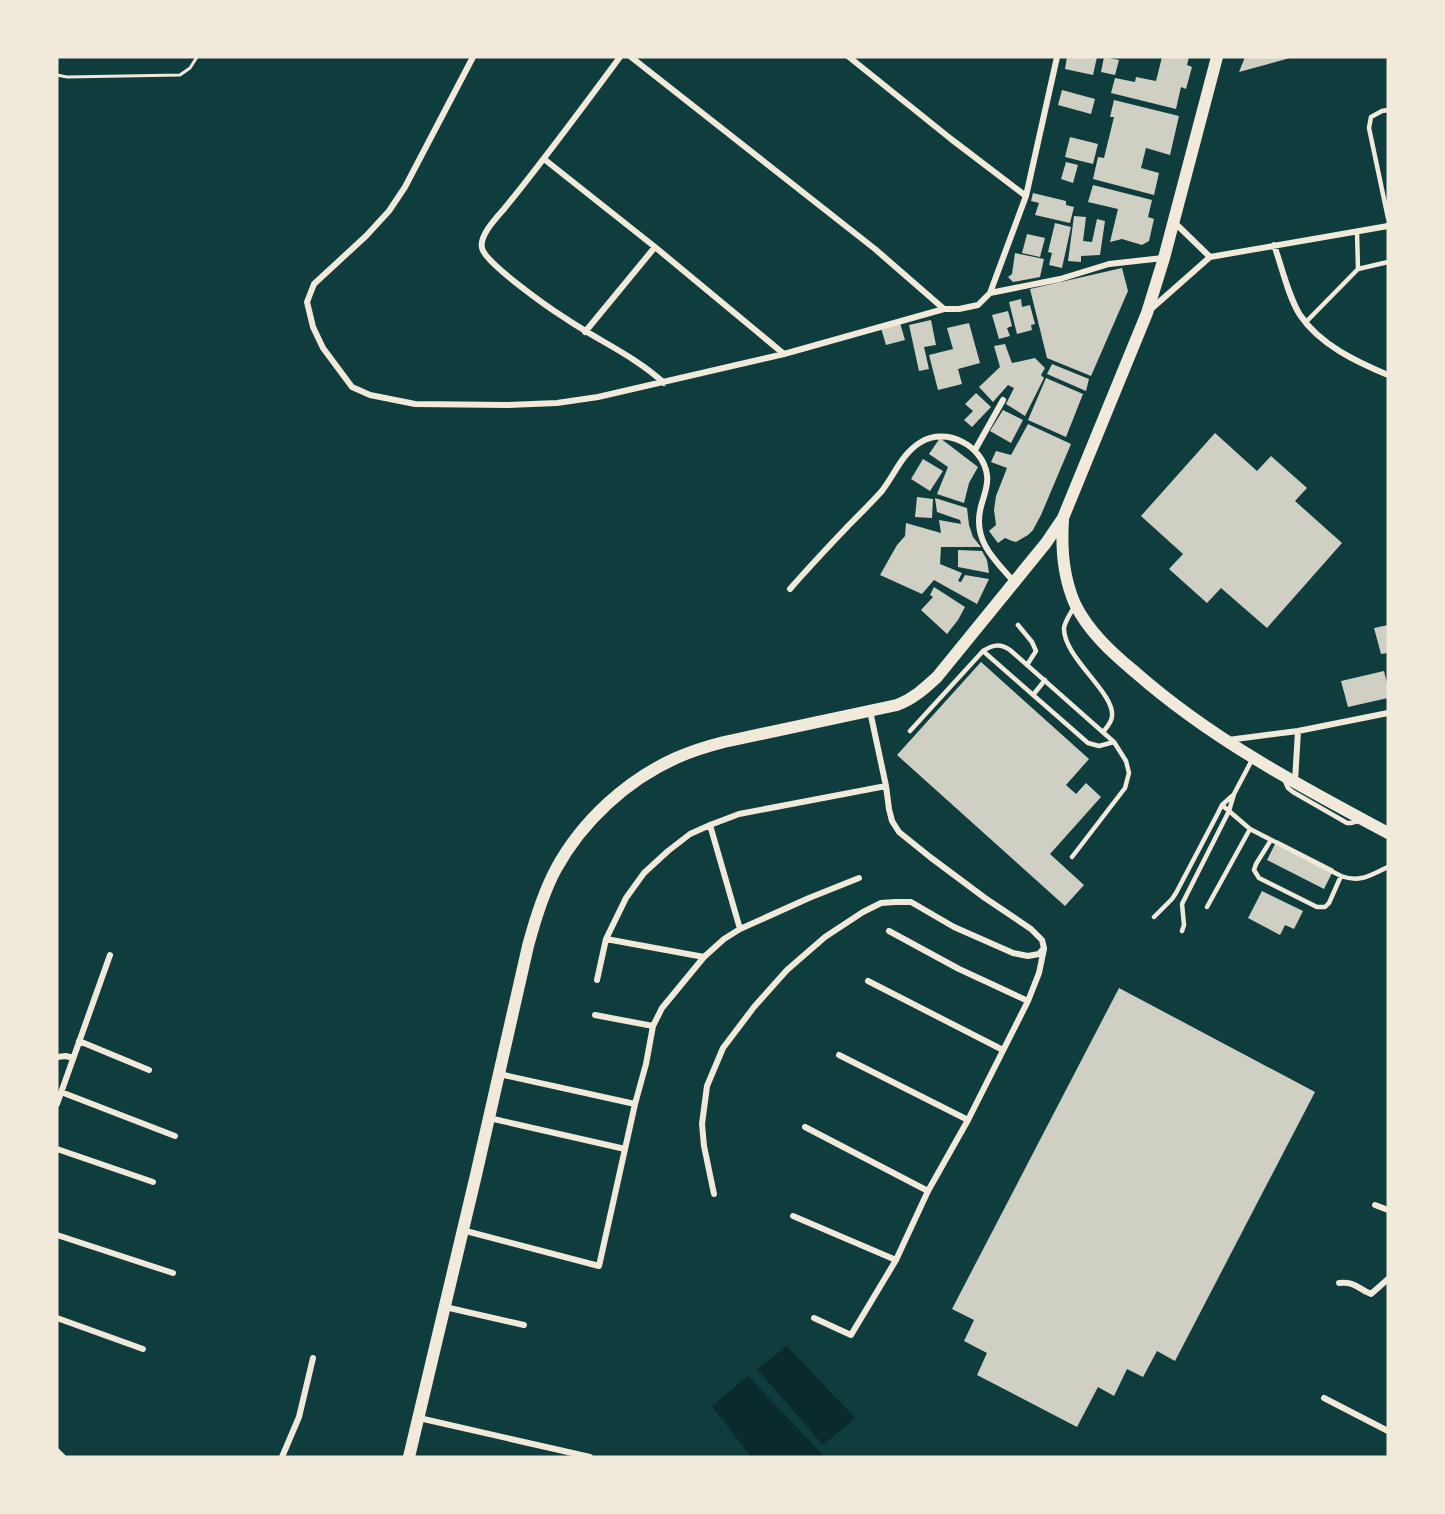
<svg xmlns="http://www.w3.org/2000/svg" width="1445" height="1514" font-family="Figtree,sans-serif">
	<style>
		.water { fill: #0a2a2b }
		.building { fill: #cfcfc3 }
		.lines { fill: none; stroke-linecap: round; stroke-linejoin: round }
		.path { stroke: #f1e9da; stroke-width: 3 }
		.service { stroke: #f1e9da; stroke-width: 4.5 }
		.minor { stroke: #f1e9da; stroke-width: 6 }
		.secondary { stroke: #f1e9da; stroke-width: 12 }
	</style>
	<rect width="100%" height="100%" fill="#0f3d3e"/>
	<path class="water" d="M787,1346L855,1418L823,1445L757,1369Z
		M748,1376L825,1457H751L712,1406Z"/>
	<path class="building" d="M1067,57H1097L1093,75L1065,69Z
		M1104,57L1119,60L1115,75L1101,72Z
		M1162,57H1189L1187,65L1192,67L1186,89L1181,87L1176,109L1111,93L1115,78L1135,82L1136,77L1156,81Z
		M1245,57H1289L1290,58L1239,72Z
		M1062,90L1095,99L1091,114L1058,105Z
		M1114,100L1179,116L1170,155L1146,148L1141,168L1159,173L1154,195L1093,179L1098,157L1104,158L1114,117H1110Z
		M1070,137L1098,144L1093,164L1065,157Z
		M1066,162L1078,165L1073,183L1061,179Z
		M1093,185L1152,200L1148,217L1154,219L1149,241L1142,245L1122,239L1110,242L1118,209L1088,202Z
		M1033,193L1066,201V205L1074,207L1070,223L1035,215L1039,203L1031,201Z
		M1074,216L1086,217L1083,241L1092,242L1097,219L1105,221L1100,255L1081,256V262L1068,261Z
		M1055,223L1071,227L1062,268L1049,265L1052,253L1048,252Z
		M1027,234L1045,238L1040,257L1022,253Z
		M1015,253L1044,259L1040,277L1013,282L1008,277L1012,274Z
		M1122,268L1128,291L1091,376L1047,358L1030,289Z
		M1021,299L1022,307L1030,305L1035,324L1031,325L1032,330L1017,334L1009,302Z
		M1008,311L1012,326L1007,328L1010,336L999,339L992,315Z
		M931,320L936,345L924,347L929,369L919,371L909,325Z
		M900,323L905,340L886,345L881,328Z
		M969,323L980,363L958,369L962,384L938,390L929,355L953,349L947,328Z
		M1005,344L1012,363L1035,358L1045,368L1041,375L1044,378L1025,416L1006,404L1014,388L1008,385L993,402L979,387L1000,367L994,346Z
		M1052,364L1089,379L1086,391L1047,374Z
		M1046,378L1083,394L1066,437L1028,420Z
		M976,393L991,407L972,427L964,420L973,411L965,404Z
		M1003,410L1023,420L1011,443L990,431Z
		M1028,424L1071,444L1041,515L1033,530L1028,535L1016,542L1012,541L1005,538L998,543L989,531L996,525L994,510L996,496L1007,468L991,462L996,451L1011,455Z
		M1215,433L1257,471L1271,456L1307,488L1295,501L1342,543L1267,628L1221,588L1207,603L1169,569L1183,554L1141,516Z
		M940,438L978,467L969,483L964,503L937,494L948,467L929,454Z
		M923,459L943,471L930,491L911,479Z
		M917,497L933,499L932,518L915,517Z
		M935,498L967,508L969,525L973,537L981,547H941L940,564L962,573L958,581L961,582L965,575L989,579L977,604L934,580L922,594L880,575L897,545L905,536L906,523L941,533L939,520L961,524L960,520L937,512Z
		M958,550L982,551L987,560L989,573L958,567Z
		M934,587L965,607L958,620L947,634L921,610L933,597L930,595Z
		M1388,625V653L1381,654L1374,628Z
		M981,662L1089,759L1066,785L1076,794L1086,783L1101,797L1050,854L1084,885L1065,906L897,755Z
		M1384,671L1388,687V698L1348,707L1341,681Z
		M1277,840L1334,869L1324,889L1267,860Z
		M1262,891L1303,911L1294,929L1285,925L1280,935L1248,918Z
		M1119,988L1315,1092L1175,1361L1157,1351L1143,1377L1127,1369L1114,1396L1098,1387L1077,1427L977,1375L987,1353L964,1341L974,1320L952,1309Z"/>
	<g class="lines">
		<path class="path" d="M57,75L67,77L180,75L190,68L197,57"/>
		<path class="service" d="M1388,110L1382,111L1371,117L1369,128L1388,218
			M1358,269L1388,262
			M1306,322L1358,269L1357,231
			M1074,607C1071,613 1065,621 1064,628C1063,657 1115,693 1112,716C1112,722 1107,727 1103,732
			M1018,625L1032,642L1036,651L1027,665
			M983,651L1088,743L1099,746L1114,742
			M1033,695L1045,680
			M910,731L983,651C992,645 1000,643 1010,650L1114,742L1126,761L1129,773L1125,788L1072,857
			M1285,781L1288,788L1293,792L1347,823H1351L1358,821
			M1222,805L1250,829L1341,876C1361,883 1370,875 1388,867
			M1271,840L1256,864L1254,870L1259,878L1317,907H1325L1329,903L1341,876
			M1207,907L1250,829
			M1154,917L1172,899L1176,893L1217,815L1222,805L1232,796
			M1182,931L1184,925L1182,904L1229,811L1234,794L1253,758"/>
		<path class="minor" d="M473,57L405,187L389,211L366,236L314,284L307,302L313,327L323,348L352,387L370,395L415,404L507,405L557,403L598,397L784,354L944,309H959L978,305L990,293L1060,279L1109,264L1163,258
			M620,57C582,108 544,160 504,209C496,218 479,236 482,248C485,263 549,308 565,318C597,340 635,356 664,383
			M631,57L875,249L944,309
			M849,57L951,139L1026,196
			M544,159L655,247L784,354
			M1174,222L1210,257
			M1274,245C1282,267 1288,296 1300,315C1320,345 1357,362 1388,375
			M990,293L1026,196L1057,57
			M1150,310L1210,257L1388,226
			M585,332L655,247
			M975,450L1003,400
			M790,589C809,567 829,546 849,525C860,514 871,503 881,492C894,476 902,453 921,442C946,427 983,445 987,475C989,487 982,499 980,511C974,542 995,560 1014,582
			M1228,740L1298,731L1388,713
			M1295,781L1298,731
			M710,825L740,929
			M889,931L959,969L1028,1001
			M606,939L704,957
			M597,980L606,939L626,898L644,873L668,851L690,834L710,825L739,814L886,786
			M868,981L1003,1050
			M595,1015L653,1026
			M79,1041L149,1070
			M839,1055L968,1120
			M57,1057L66,1056L73,1058
			M499,1074L635,1104
			M61,1092L175,1136
			M57,1104L110,955
			M489,1118L625,1149
			M805,1127L928,1191
			M57,1149L153,1182
			M714,1194L704,1146L702,1124L707,1086L723,1048L754,1007L787,970L825,937L863,912L881,903L895,902H911L954,927L1013,953L1028,956L1039,954L1044,948L1042,940L1031,929L985,898L930,857L899,832L892,821L889,809L886,786L870,711
			M1375,1205L1388,1210
			M793,1216L896,1260
			M462,1230L599,1266L635,1104L646,1064L653,1026L662,1008L704,957L724,939L740,929L809,898L859,878
			M57,1235L173,1273
			M1339,1283C1355,1281 1358,1289 1371,1294L1388,1279
			M445,1307L524,1325
			M57,1318L143,1349
			M814,1318L851,1335L896,1260L928,1191L968,1120L1028,1001L1039,973L1044,949
			M1324,1398L1388,1431
			M419,1418L590,1457
			M57,1451L63,1457
			M282,1457L299,1417L313,1358"/>
		<path class="secondary" d="M1063,520C1061,549 1063,577 1075,604C1088,631 1112,653 1135,672C1211,739 1300,786 1388,833
			M409,1457L476,1175L528,946C535,920 543,893 556,869C582,821 627,780 676,758C692,751 708,746 724,742L897,705C913,699 924,689 937,677L1046,543L1063,518L1147,313L1164,258L1217,57"/>
	</g>
	<rect width="1445" height="1514" fill="none" stroke="#f1e9da" stroke-width="117"/>
</svg>
